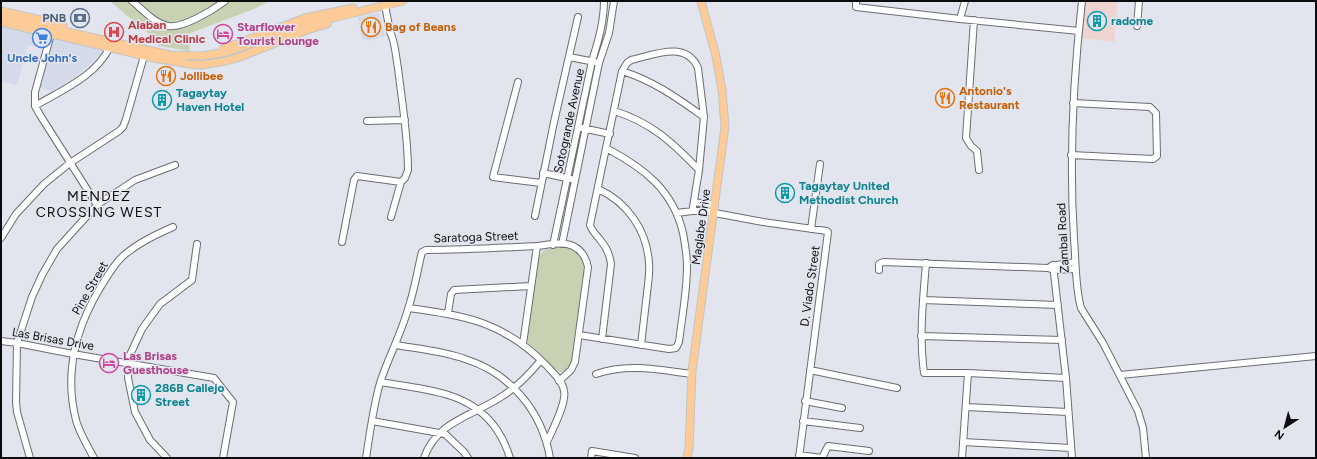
<svg xmlns="http://www.w3.org/2000/svg" width="1317" height="459" font-family="Figtree,sans-serif">
	<style>
		.built { fill: #d5dae9 }
		.industrial { fill: #efd4d2 }
		.green { fill: #c9d1b3 }
		.lines { fill: none; stroke-linecap: round; stroke-linejoin: round }
		.minor-casing { stroke: #6a6d74; stroke-width: 8 }
		.major-casing { stroke: #c4c5c5; stroke-width: 9 }
		.minor { stroke: #fff; stroke-width: 6 }
		.major { stroke: #fccb98; stroke-width: 7 }
		.labels { text-anchor: middle; dominant-baseline: central; stroke-width: 3; stroke-linejoin: round; paint-order: stroke }
		.service-label { font-size: 12px; font-weight: bold; fill: #4e5e75; stroke: #e2e5ed; text-anchor: end }
		.culture-label { font-size: 12px; font-weight: bold; fill: #0d838f; stroke: #e2e5ed; text-anchor: start }
		.health-label { font-size: 12px; font-weight: bold; fill: #be3a42; stroke: #e2e5ed; text-anchor: start }
		.hotel-label { font-size: 12px; font-weight: bold; fill: #b23c85; stroke: #e2e5ed; text-anchor: start }
		.food-label { font-size: 12px; font-weight: bold; fill: #c56008; stroke: #e2e5ed; text-anchor: start }
		.shop-label { font-size: 12px; font-weight: bold; fill: #366cbe; stroke: #e2e5ed }
		.street-label { font-size: 12px; fill: #0b0c0f; stroke: #e2e5ed }
		.quarter-label { font-size: 14px; letter-spacing: 1px; fill: #0b0c0f; stroke: #e2e5ed }
	</style>
	<rect width="100%" height="100%" fill="#e2e5ed"/>
	<path class="built" d="M379,13L385,36L370,41L362,39L358,17Z
		M1,24L106,48L97,58L79,74L65,84L51,91L37,87L46,49L28,45L17,85L1,81Z"/>
	<path class="industrial" d="M1085,1H1118L1114,42L1080,38Z"/>
	<path class="green" d="M110,1H269L254,9L188,34L190,51L159,46L157,41Z
		M556,247C571,248 580,250 585,265L571,362L567,369L561,372C555,371 529,347 527,341L538,257L544,250Z"/>
	<g class="lines">
		<g class="minor-casing">
			<path id="minor" d="M132,1C142,9 154,23 168,26C182,29 213,10 225,1
				M856,1V7L960,19L1079,31
				M1082,1C1073,80 1069,159 1074,239C1076,262 1075,286 1081,308L1103,343L1138,411L1143,428L1146,458
				M960,19L965,1
				M974,20L966,138L971,146L977,151L979,170
				M1137,26L1139,1
				M51,34L35,92V106L40,115L97,205
				M569,57L595,62
				M622,71C654,81 677,98 704,117
				M518,82L493,177L541,183
				M35,106C62,90 95,77 110,47
				M614,111C651,122 673,143 699,170
				M367,121L405,120
				M582,128L610,134
				M1071,155L1153,159L1157,156L1156,113L1150,107L1073,103
				M543,173L571,179
				M598,189C627,202 647,230 649,263C650,273 648,283 647,293C645,310 643,328 641,345
				M694,202L715,205
				M692,211H704L763,222L827,231L828,232L799,458
				M535,216L554,122L578,17
				M391,217L401,182
				M811,229L820,164
				M1,238L16,214L44,184L70,163L119,131L123,127L126,119L144,56
				M342,242L354,180L357,176L401,182L405,178L408,170C408,136 402,102 398,68C396,58 395,40 390,32L385,5
				M562,244L599,63L609,33L614,1
				M553,245L592,61C598,42 604,22 604,1
				M926,263C923,300 919,336 924,373H968L1066,378
				M1053,265L1066,378L1072,458
				M1051,266L1075,262
				M879,270V264L883,262L1048,268L1054,270L1075,269
				M923,300L1058,305
				M409,308C467,316 504,322 547,366C553,373 563,381 564,391C567,402 552,431 547,442
				M448,313L451,294L454,290L531,286
				M579,335L669,349L676,348L679,342C682,317 687,292 687,266C687,255 685,244 683,233C673,190 644,168 606,148
				M921,336L1062,340
				M602,339L611,264C610,256 607,248 601,241C597,235 592,232 590,225L622,71L627,63L631,60C654,55 686,40 698,68L704,117L699,170L693,207L692,211L677,213
				M1,341L17,343L73,354L214,378L233,402L223,458
				M523,344L537,246
				M396,345C419,349 443,351 465,359C510,373 542,411 550,458
				M810,370L897,388
				M596,374C628,363 660,370 692,374
				M1120,375L1316,356
				M381,382C424,390 470,390 497,430C503,439 507,448 510,458
				M805,401L842,408
				M966,407L1068,412
				M372,421L445,434L464,452L468,458
				M803,421L860,428
				M963,442L1071,448
				M799,455L822,458L828,446L869,451
				M30,458L17,412L16,402L17,343L32,297L42,275L57,249L97,205L135,180L175,165
				M94,458C88,447 79,432 76,420C64,373 76,328 100,288C107,277 114,264 123,256C138,243 155,235 173,227
				M167,458L150,440L135,412L128,378L129,357L142,329L160,304L192,280L197,244
				M366,458C370,433 373,407 380,383C388,358 401,334 408,309C414,292 417,273 421,256L422,252L426,250C463,250 500,248 536,246C548,245 562,241 573,246C582,250 586,258 588,267L575,362L571,370L559,381
				M424,458C436,422 472,416 501,397C517,387 529,375 541,360
				M591,458L592,451L635,458
				M962,458L968,373"/>
		</g>
		<g class="major-casing">
			<path id="major" d="M1,11L63,25
				M1,17L170,55L202,56L227,52L304,25L403,1
				M1,22L154,58L189,64L201,65L226,61L240,57L310,29L327,24
				M223,49L305,18L353,8
				M687,458L689,448L692,371L725,127L722,90L716,56L701,1"/>
		</g>
		<use href="#minor" class="minor"/>
		<use href="#major" class="major"/>
	</g>
	<defs>
		<g id="bank-ring" transform="scale(1)"><circle r="9.5" fill="#e2e5ed" stroke="#5c6f8a" stroke-width="1.5"/><path d="M-6-4H6V4H-6ZM0-2.3a2.3 2.3 0 1 0 0 4.6a2.3 2.3 0 1 0 0-4.6Z" fill="#5c6f8a"/></g>
		<g id="building-ring" transform="scale(1)"><circle r="9.5" fill="#e2e5ed" stroke="#0f9aa8" stroke-width="1.5"/><path d="M-4-6H4V6H1V3H-1V6H-4ZM-2.5-4.3h1.7v1.8h-1.7ZM.8-4.3h1.7v1.8H.8ZM-2.5-1h1.7V.8h-1.7ZM.8-1h1.7V.8H.8Z" fill="#0f9aa8"/></g>
		<g id="restaurant-ring" transform="scale(1)"><circle r="9.5" fill="#e2e5ed" stroke="#e8710a" stroke-width="1.5"/><path d="M-5-6h1v4h1v-4h1v4h1v-4h1v5L-1.5 .5V6h-2V.5L-5-1ZM5-6V6H3V1.5H1.5Q1.5-4 5-6Z" fill="#e8710a"/></g>
		<g id="hospital-ring" transform="scale(1)"><circle r="9.5" fill="#e2e5ed" stroke="#e0444e" stroke-width="1.5"/><path d="M-5-5h3v3.5h4V-5h3V5h-3V1.5h-4V5h-3Z" fill="#e0444e"/></g>
		<g id="hotel-ring" transform="scale(1)"><circle r="9.5" fill="#e2e5ed" stroke="#d1479c" stroke-width="1.5"/><path d="M-6-4.5h1.5V1H6V5H4.5V3h-9V5H-6ZM-4 0a1.8 1.8 0 1 1 3.6 0ZM.5 0V-2.5h3Q6-2.5 6 0Z" fill="#d1479c"/></g>
		<g id="supermarket-ring" transform="scale(1)"><circle r="9.5" fill="#e2e5ed" stroke="#3f7fe0" stroke-width="1.5"/><path d="M-6-5.5h2.5l.6 2H6L4.5 2H-2.5L-4.4-4H-6ZM-1.5 3.2a1.3 1.3 0 1 0 .1 0ZM3 3.2a1.3 1.3 0 1 0 .1 0Z" fill="#3f7fe0"/></g>
	</defs>
	<g fill-rule="evenodd">
		<use href="#bank-ring" x="80" y="18"/>
		<use href="#building-ring" x="1097" y="21"/>
		<use href="#restaurant-ring" x="371" y="27"/>
		<use href="#hospital-ring" x="114" y="32"/>
		<use href="#hotel-ring" x="223" y="34"/>
		<use href="#supermarket-ring" x="42" y="38"/>
		<use href="#restaurant-ring" x="166" y="76"/>
		<use href="#restaurant-ring" x="945" y="98"/>
		<use href="#building-ring" x="162" y="100"/>
		<use href="#building-ring" x="785" y="193"/>
		<use href="#hotel-ring" x="109" y="363"/>
		<use href="#building-ring" x="141" y="395"/>
	</g>
	<g class="labels">
		<g class="service-label">
			<text x="66" y="18">PNB</text>
		</g>
		<g class="culture-label">
			<text x="1111" y="21">radome</text>
			<text x="176" y="93">Tagaytay<tspan x="176" dy="14">Haven Hotel</tspan></text>
			<text x="799" y="186">Tagaytay United<tspan x="799" dy="14">Methodist Church</tspan></text>
			<text x="155" y="388">286B Callejo<tspan x="155" dy="14">Street</tspan></text>
		</g>
		<g class="health-label">
			<text x="128" y="25">Alaban<tspan x="128" dy="14">Medical Clinic</tspan></text>
		</g>
		<g class="hotel-label">
			<text x="237" y="27">Starflower<tspan x="237" dy="14">Tourist Lounge</tspan></text>
			<text x="123" y="356">Las Brisas<tspan x="123" dy="14">Guesthouse</tspan></text>
		</g>
		<g class="food-label">
			<text x="385" y="27">Bag of Beans</text>
			<text x="180" y="76">Jollibee</text>
			<text x="959" y="91">Antonio's<tspan x="959" dy="14">Restaurant</tspan></text>
		</g>
		<g class="shop-label">
			<text x="42" y="58">Uncle John's</text>
		</g>
		<g class="street-label">
			<text transform="translate(569 121) rotate(-78)">Sotogrande Avenue</text>
			<text transform="translate(701 227) rotate(-82)">Maglabe Drive</text>
			<text transform="translate(476 237) rotate(-2)">Saratoga Street</text>
			<text transform="translate(1063 238) rotate(-93)">Zambal Road</text>
			<text transform="translate(810 286) rotate(-82)">D. Viado Street</text>
			<text transform="translate(90 288) rotate(-60)">Pine Street</text>
			<text transform="translate(53 339) rotate(10)">Las Brisas Drive</text>
		</g>
		<g class="quarter-label">
			<text x="99" y="196">MENDEZ<tspan x="99" dy="16">CROSSING WEST</tspan></text>
		</g>
	</g>
	<rect width="1317" height="459" fill="none" stroke="#0b0c0f" stroke-width="4"/>
	<g transform="translate(1285 427) rotate(216)" stroke="#e2e5ed" stroke-width="3" paint-order="stroke">
	<path d="M0-3L7 15L0 10L-7 15Z" fill="#0b0c0f"/>
	<text y="-6" font-size="11" font-weight="bold" text-anchor="middle" fill="#0b0c0f">N</text>
	</g>
</svg>
